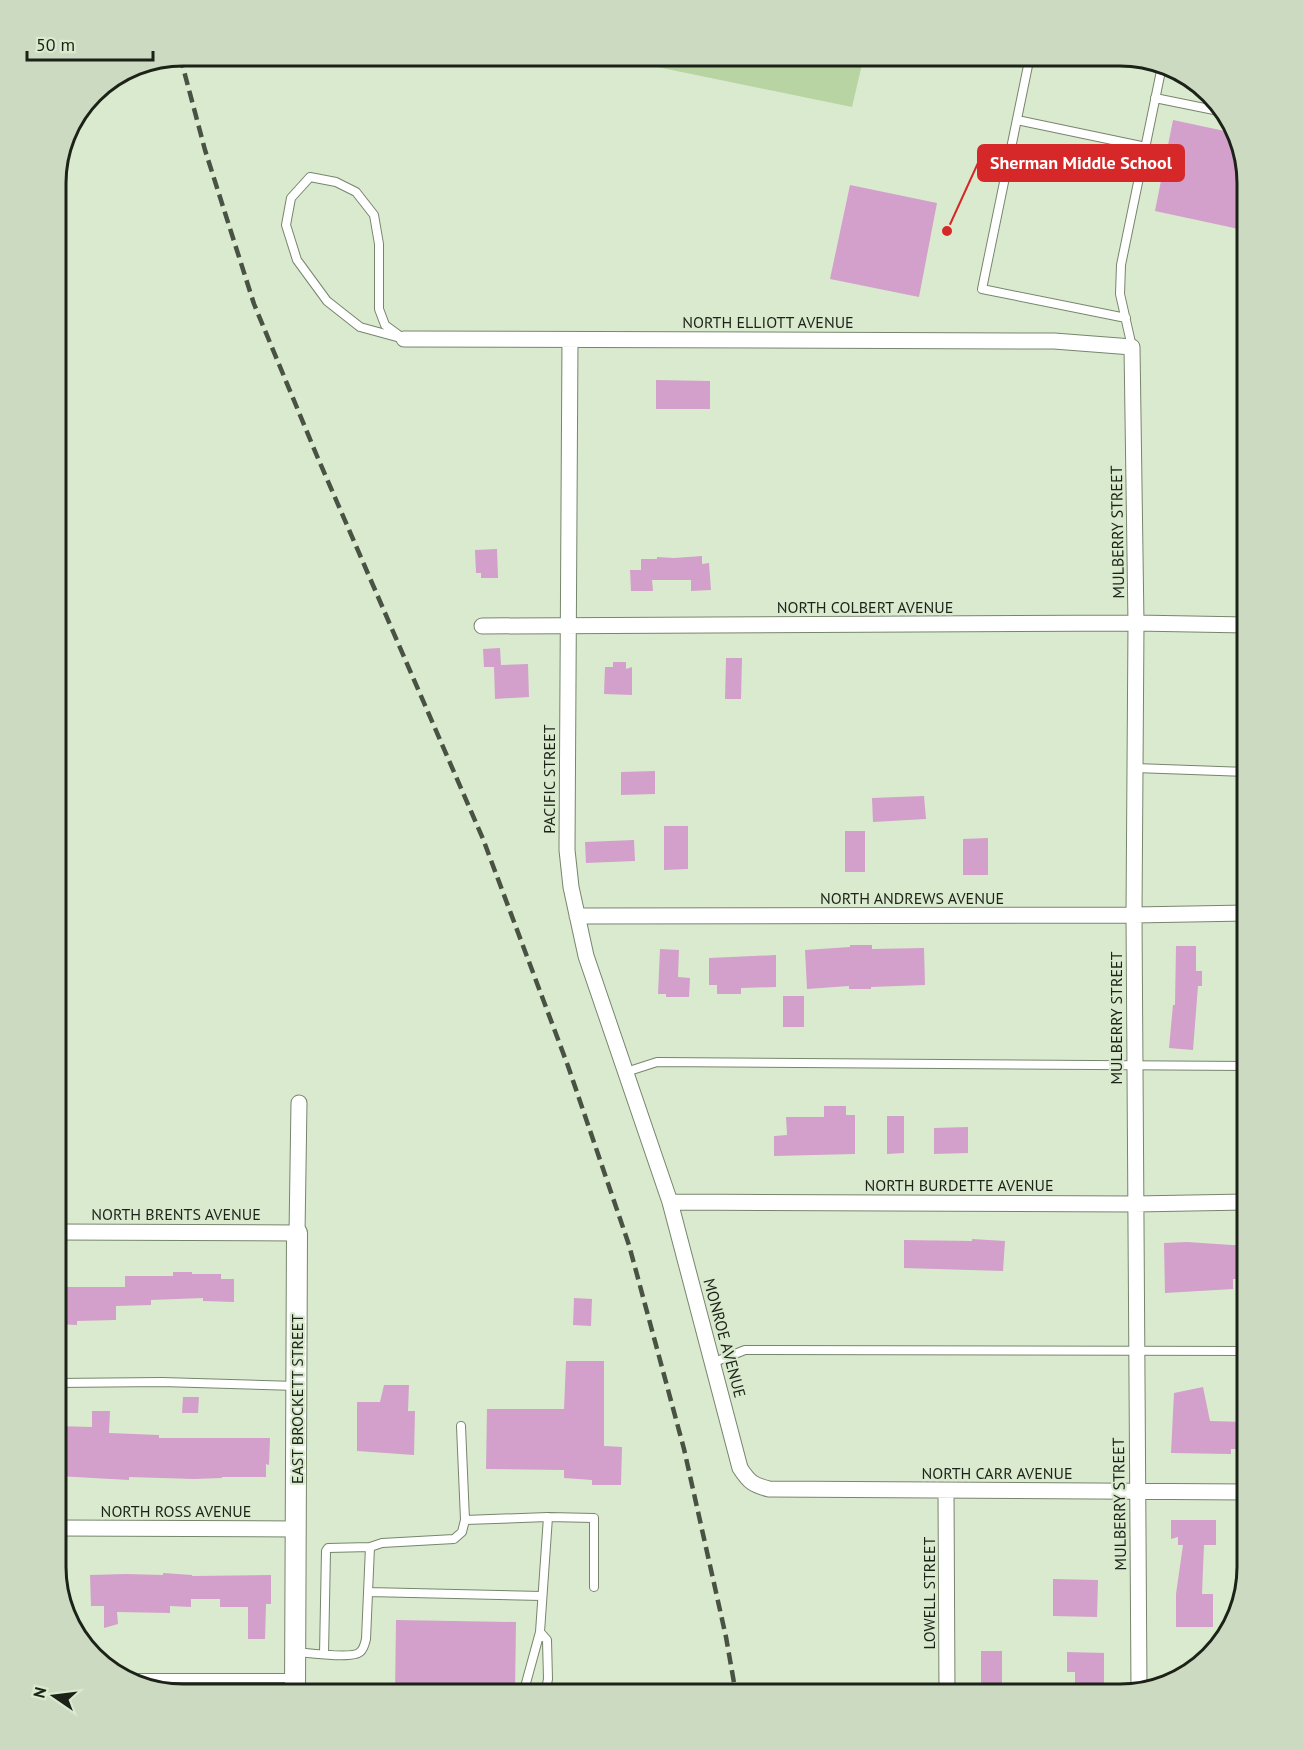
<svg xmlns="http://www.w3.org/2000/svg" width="1303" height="1750" font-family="'PT Sans',sans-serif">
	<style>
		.green { fill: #b7d4a2 }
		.building { fill: #d2a0ca }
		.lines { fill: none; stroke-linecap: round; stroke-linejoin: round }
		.service-casing { stroke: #77856d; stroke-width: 10 }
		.minor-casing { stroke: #77856d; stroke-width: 17 }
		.tertiary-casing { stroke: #77856d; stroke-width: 22 }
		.service { stroke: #fff; stroke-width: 8 }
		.minor { stroke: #fff; stroke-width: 15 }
		.tertiary { stroke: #fff; stroke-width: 20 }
		.rail { stroke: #4a5244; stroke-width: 4.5; stroke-dasharray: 12 6; stroke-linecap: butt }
		.labels { text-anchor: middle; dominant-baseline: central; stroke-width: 4.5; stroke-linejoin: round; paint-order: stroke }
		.street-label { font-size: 16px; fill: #1d2218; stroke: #daeacf }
		.rim { fill: none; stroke: #1d2218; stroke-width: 3 }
		.leader { fill: none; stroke: #d62828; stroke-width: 2 }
		.callout-dot { fill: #d62828; stroke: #daeacf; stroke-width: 2 }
		.callout { fill: #d62828; stroke: #d62828; stroke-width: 2 }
		.callout-label { font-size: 18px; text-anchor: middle; font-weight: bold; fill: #fff }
	</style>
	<rect width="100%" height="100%" fill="#daeacf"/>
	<path class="green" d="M604,56H864L852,107Z"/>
	<path class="building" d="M1173,120L1234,133L1248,183V231L1155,211Z
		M850,185L937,203L919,297L830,279Z
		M656,380L710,381V409H656Z
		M497,549L498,578H481V573H476L475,550Z
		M702,556V564L709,563L711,590L691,591V580H652L653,591H631L630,570H641V559H657V557L674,558Z
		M500,648L501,665L528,664L529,697L495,699L494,667H484L483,649Z
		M726,658H742L741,699H725Z
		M613,662H626V669L632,667V695L604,694L605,667H613Z
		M655,771V794L621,795V772Z
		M924,796L926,819L873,822L872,798Z
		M664,826H688V869L664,870Z
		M845,831H865V872H845Z
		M988,838V875H963V839Z
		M634,840L635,861L586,863L585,842Z
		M850,945H872V949L924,948L925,985L871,987V989H849V986L807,989L805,950L850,947Z
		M1176,946H1196V971H1202V986H1198L1193,1050L1169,1048L1173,1005H1175Z
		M660,949L679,950L678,977L690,978L689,997H666V994H658Z
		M776,955V987L741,988V994H717V985H709V958Z
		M783,996H804V1027H783Z
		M824,1106H846V1115H855V1154L774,1156V1136L787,1135L786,1117H824Z
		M887,1116H904V1153L887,1154Z
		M968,1127V1153L934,1154V1128Z
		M972,1239L1005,1241L1003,1271L904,1268V1240L972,1241Z
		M1187,1242L1247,1246V1279H1233V1289L1165,1293L1164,1243Z
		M173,1272H192V1274H221V1279H234V1302L203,1301V1298L151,1300V1305L116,1306V1320L77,1321V1325L56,1324V1287H125V1276H173Z
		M574,1298L592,1299L591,1326L573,1325Z
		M566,1361H604V1446L622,1447L621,1485H592V1480L564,1478V1470L486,1469L487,1409H564Z
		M384,1385H409L408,1411H415L414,1455L357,1451V1402H380Z
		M1203,1387L1210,1421L1247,1422V1449H1231V1454L1171,1453L1174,1393Z
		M183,1397H199L198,1413H182Z
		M92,1411H110L109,1433L159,1435V1438H270L269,1465L266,1464V1477H222V1478L194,1479L129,1477V1480L57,1476L56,1426L92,1427Z
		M1171,1520H1216V1545H1204L1202,1594H1213V1627H1176V1594L1183,1545H1178V1537L1171,1539Z
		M163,1573L192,1575V1576L271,1575V1604H266L265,1639H248V1607H220V1599H191V1607L170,1606V1613L117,1612L118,1624L104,1628V1606H91L90,1575L126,1574L163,1575Z
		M1053,1579L1098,1580L1097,1617L1053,1616Z
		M396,1620L516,1622L515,1694H395Z
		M981,1651H1002V1687H981Z
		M1067,1652L1104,1653V1694H1075V1672H1067Z"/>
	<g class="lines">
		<g class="service-casing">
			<path id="service" d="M1030,56L982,289L1126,318
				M1155,98L1224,112
				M1017,120L1146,147
				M310,177L336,182L356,192L374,215L379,244V309L385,325L404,339L360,327L327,301L297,260L286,225L291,198Z
				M1132,347L1120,294L1121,265L1162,66
				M1135,768L1247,772
				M626,1072L657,1062L1247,1066
				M712,1363L745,1350L1247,1351
				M56,1383L162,1382L297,1386
				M548,1517L594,1518V1587
				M465,1520L548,1517L540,1632L523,1694
				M368,1592L542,1596
				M540,1632L547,1640L548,1679L545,1694
				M297,1652C308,1653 353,1659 360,1652C364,1649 365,1643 366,1639L370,1547L382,1543L454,1539L462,1532L465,1520L461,1426
				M324,1654L326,1551L328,1548L370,1547
				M120,1678H293"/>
		</g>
		<g class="minor-casing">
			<path id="minor" d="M404,339L1054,341L1132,347L1136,623L1134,915L1139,1689
				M570,340L567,850L571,887L586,956L670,1202L740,1468C749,1482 753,1485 769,1489L1247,1492
				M482,626L1136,623L1247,625
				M577,916L1134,915L1247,913
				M670,1202L1135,1204L1247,1202
				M56,1232L297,1233L299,1103
				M946,1491L947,1694
				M56,1528L297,1529"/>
		</g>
		<g class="tertiary-casing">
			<path id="tertiary" d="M295,1694L297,1233"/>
		</g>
		<use href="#service" class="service"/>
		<use href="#minor" class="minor"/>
		<use href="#tertiary" class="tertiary"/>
		<path class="rail" d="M180,56L205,150L254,304L317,456L483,839L568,1066L629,1245L684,1449L726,1637L736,1694"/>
	</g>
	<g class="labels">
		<g class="street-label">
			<text x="768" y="322">NORTH ELLIOTT AVENUE</text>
			<text transform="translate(1117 532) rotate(-91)">MULBERRY STREET</text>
			<text x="865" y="607">NORTH COLBERT AVENUE</text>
			<text transform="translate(549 779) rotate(-90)">PACIFIC STREET</text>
			<text x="912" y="898">NORTH ANDREWS AVENUE</text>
			<text transform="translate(1116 1018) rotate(-90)">MULBERRY STREET</text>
			<text x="959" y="1185">NORTH BURDETTE AVENUE</text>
			<text x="176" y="1214">NORTH BRENTS AVENUE</text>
			<text transform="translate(725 1338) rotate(75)">MONROE AVENUE</text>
			<text transform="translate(297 1399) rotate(-90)">EAST BROCKETT STREET</text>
			<text x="997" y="1473">NORTH CARR AVENUE</text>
			<text transform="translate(1119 1504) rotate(-91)">MULBERRY STREET</text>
			<text x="176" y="1511">NORTH ROSS AVENUE</text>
			<text transform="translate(929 1593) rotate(-90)">LOWELL STREET</text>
		</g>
	</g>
	<path d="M0 0H1303V1750H0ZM183 66H1120A117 117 0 0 1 1237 183V1567A117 117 0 0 1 1120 1684H183A117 117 0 0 1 66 1567V183A117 117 0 0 1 183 66Z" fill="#cbdac0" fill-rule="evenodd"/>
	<path class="rim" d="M183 66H1120A117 117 0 0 1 1237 183V1567A117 117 0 0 1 1120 1684H183A117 117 0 0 1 66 1567V183A117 117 0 0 1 183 66Z"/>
	<path class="leader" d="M947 231L978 163"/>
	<circle class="callout-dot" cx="947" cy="231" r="6"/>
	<rect class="callout" x="978" y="145" width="206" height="36" rx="6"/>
	<g class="callout-label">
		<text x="1081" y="169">Sherman Middle School</text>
	</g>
	<g transform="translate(54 1696) rotate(284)" stroke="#daeacf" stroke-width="4.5" paint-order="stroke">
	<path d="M0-4.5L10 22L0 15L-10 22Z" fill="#1d2218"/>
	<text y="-9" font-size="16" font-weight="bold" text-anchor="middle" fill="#1d2218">N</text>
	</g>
	<path d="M27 51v9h126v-9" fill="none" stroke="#1d2218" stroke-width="3"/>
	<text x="36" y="51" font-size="18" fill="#1d2218" stroke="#daeacf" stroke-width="4.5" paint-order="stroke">50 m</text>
</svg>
